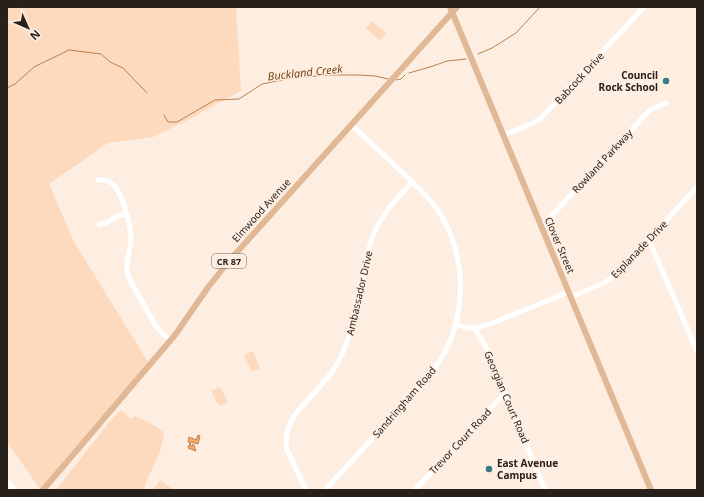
<svg xmlns="http://www.w3.org/2000/svg" width="704" height="497" font-family="'Noto Sans',sans-serif">
	<style>
		.green { fill: #fdd9bd }
		.water { fill: #faaa66; stroke: #bb8150 }
		.lines { fill: none; stroke-linecap: round; stroke-linejoin: round }
		.stream { stroke: #bb8150; stroke-width: 1 }
		.minor { stroke: #fff; stroke-width: 5 }
		.major { stroke: #e0b895; stroke-width: 6 }
		.poi-dot { fill: #357b87; stroke: #feeee1; stroke-width: 1.5 }
		.labels { text-anchor: middle; dominant-baseline: central; stroke-width: 3; stroke-linejoin: round; paint-order: stroke }
		.shield { fill: #feeee1; stroke: #685e56; stroke-width: 1 }
		.shield-label { font-size: 9px; font-weight: bold; fill: #28211b }
		.poi-label { font-size: 10px; font-weight: bold; fill: #28211b; stroke: #feeee1; text-anchor: end }
		.street-label { font-size: 10px; fill: #28211b; stroke: #feeee1 }
		.water-label { font-size: 11px; font-style: italic; fill: #784412; stroke: #feeee1 }
	</style>
	<rect width="100%" height="100%" fill="#feeee1"/>
	<path class="green" d="M7,7H236L241,91L182,123L153,137L108,143L49,184L74,242L148,362L40,489L7,442Z
		M372,21L386,33L380,41L366,28Z
		M253,351L260,368L252,372L244,355Z
		M220,387L228,402L219,406L211,391Z
		M121,410L131,419L134,416C145,420 155,425 164,433L160,452L146,482L144,490H56L111,420Z
		M160,480L174,490H153Z"/>
	<path class="water" d="M198,435L200,436L198,444L191,442L190,445L192,446L193,444L194,445L196,451L188,448L190,443L188,442L189,437L196,440Z"/>
	<g class="lines">
		<path class="stream" d="M478,54L492,48L516,33L540,7
			M409,73L430,67L447,61L466,59
			M396,80L401,79L405,75
			M7,88L15,84L34,67L69,50L101,54L110,62L123,68L147,93
			M164,115L168,122H177L215,100L239,99L262,84L287,79L326,75H358L375,76L388,79"/>
		<path class="minor" d="M504,135L533,123L541,118L644,7
			M98,180C104,179 110,181 115,186C122,194 131,226 131,238C131,250 124,263 128,274C129,280 133,286 136,291C142,302 148,312 154,323L158,329L170,340
			M99,224C106,225 110,220 116,217C119,215 123,215 126,214
			M542,226L650,110L666,103
			M649,240L697,351
			M571,297L606,282L616,275L697,187
			M455,324L467,328H475L490,324L569,292
			M475,328L488,351L545,490
			M7,481L15,490
			M306,490L287,450L286,441L287,433L291,421L296,413L329,376L337,364L343,352L351,330L370,244C378,218 394,201 412,182
			M325,490L425,381C433,371 440,361 446,350C468,305 465,246 434,205C424,192 410,180 398,168C382,154 367,139 351,125
			M415,490L505,393"/>
		<path class="major" d="M450,7L651,490
			M43,490L175,335L209,286L229,261L457,7"/>
	</g>
	<g class="poi-dot">
		<circle cx="666" cy="81" r="4"/>
		<circle cx="489" cy="469" r="4"/>
	</g>
	<g class="labels">
		<rect class="shield" x="212" y="254" width="34" height="14" rx="3"/>
		<g class="shield-label">
			<text x="229" y="261">CR 87</text>
		</g>
		<g class="poi-label">
			<text x="658" y="75">Council<tspan x="658" dy="12">Rock School</tspan></text>
			<text x="497" y="463" text-anchor="start">East Avenue<tspan x="497" dy="12">Campus</tspan></text>
		</g>
		<g class="street-label">
			<text transform="translate(579 78) rotate(-47)">Babcock Drive</text>
			<text transform="translate(602 161) rotate(-47)">Rowland Parkway</text>
			<text transform="translate(261 210) rotate(-48)">Elmwood Avenue</text>
			<text transform="translate(560 245) rotate(67)">Clover Street</text>
			<text transform="translate(639 249) rotate(-46)">Esplanade Drive</text>
			<text transform="translate(359 293) rotate(-77)">Ambassador Drive</text>
			<text transform="translate(507 397) rotate(67)">Georgian Court Road</text>
			<text transform="translate(404 402) rotate(-49)">Sandringham Road</text>
			<text transform="translate(460 441) rotate(-47)">Trevor Court Road</text>
		</g>
		<g class="water-label">
			<text transform="translate(305 72) rotate(-6)">Buckland Creek</text>
		</g>
	</g>
	<rect width="704" height="497" fill="none" stroke="#28211b" stroke-width="16"/>
	<g transform="translate(28 28) rotate(135)" stroke="#feeee1" stroke-width="3" paint-order="stroke">
	<path d="M0-3L7 15L0 10L-7 15Z" fill="#28211b"/>
	<text y="-6" font-size="11" font-weight="bold" text-anchor="middle" fill="#28211b">N</text>
	</g>
</svg>
